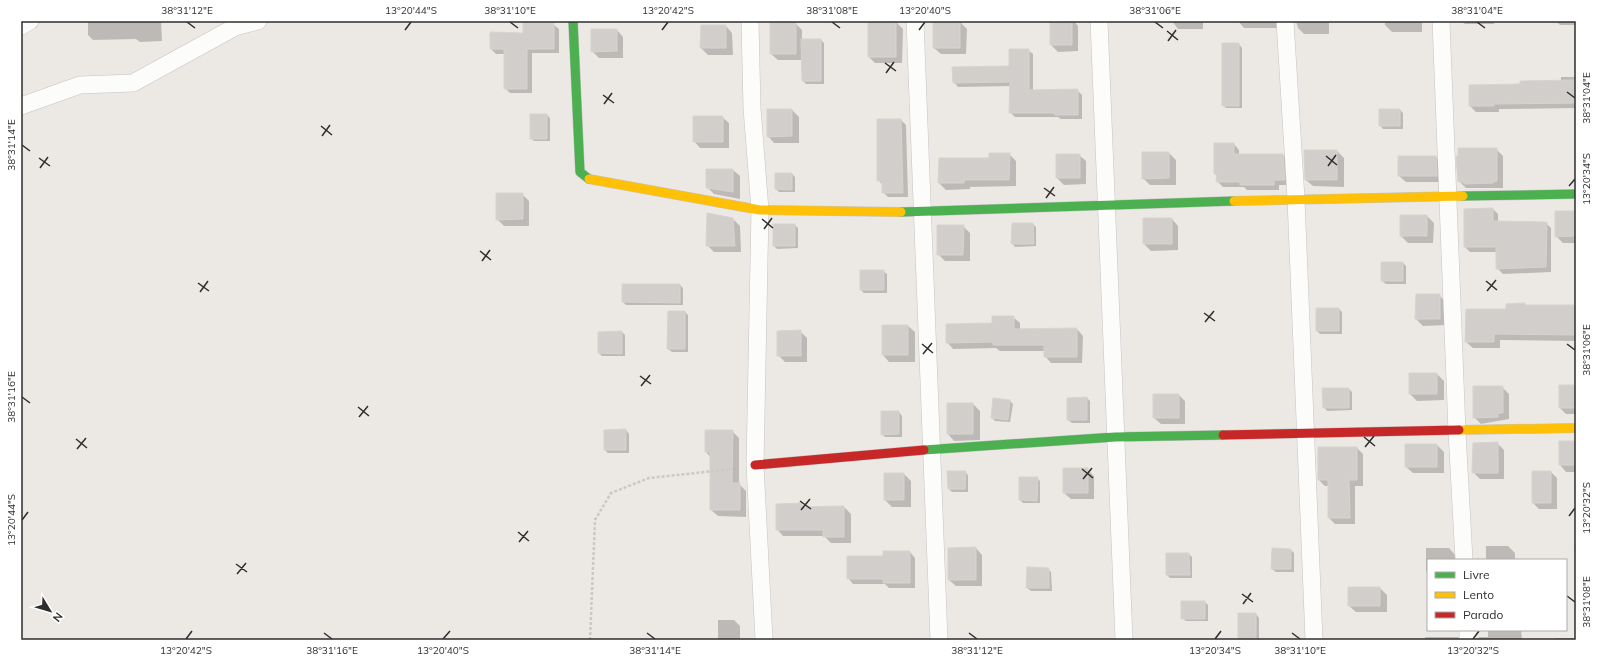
<svg xmlns="http://www.w3.org/2000/svg" width="1597" height="661" font-family="Mulish,sans-serif">
	<style>
		.shadow { fill: #0003 }
		.building { fill: #d1cecb; stroke: #d7d4d0 }
		.lines { fill: none; stroke-linecap: round; stroke-linejoin: round }
		.street-casing { stroke: #c5c4c5; stroke-width: 18 }
		.fast-casing { stroke: #c5c4c5; stroke-width: 10 }
		.slow-casing { stroke: #c5c4c5; stroke-width: 10 }
		.jam-casing { stroke: #c5c4c5; stroke-width: 10 }
		.path { stroke: #c9c9c8; stroke-width: 2.5; stroke-dasharray: 3 2; stroke-linecap: butt }
		.street { stroke: #fcfcfb; stroke-width: 17 }
		.fast { stroke: #4caf50; stroke-width: 9 }
		.slow { stroke: #ffc107; stroke-width: 9 }
		.jam { stroke: #c62828; stroke-width: 9 }
		.ticks { fill: none; stroke: #2e2e2e; stroke-width: 1.5 }
		.neatline { fill: none; stroke: #2e2e2e; stroke-width: 1.5 }
		.ticks-label { font-size: 10px; text-anchor: middle; fill: #2e2e2e }
	</style>
	<rect width="100%" height="100%" fill="#ece8e4"/>
	<path class="shadow" d="M88,21H161L162,41L140,42L136,39L93,40L88,35Z
		M1051,21H1074L1078,26V51L1058,52L1051,45Z
		M1172,21H1203V29H1178Z
		M1238,21H1284L1281,28H1244Z
		M1296,21H1329V34H1304L1298,28Z
		M1385,21H1422V32H1392L1385,25Z
		M1461,21H1494V24H1465Z
		M1556,21H1576V25H1560Z
		M869,22H896L903,29L902,63H875L869,57Z
		M960,22L967,29L966,54H941L934,48Z
		M795,23L802,30V40H821L824,43V84H806L803,81V60H778L771,54Z
		M553,24L559,29V53H532V93H510L505,88V54H496L491,49V33L524,34Z
		M726,26L732,33L733,55H708L701,48Z
		M617,30L623,37V58H599L592,51Z
		M1239,44L1242,48V108H1226L1223,105Z
		M1028,50L1033,54V91L1077,90L1082,95V119H1061L1058,117H1015L1010,112L1011,86L958,87L954,82L1010,67Z
		M1561,77H1576V108L1499,109V112H1476L1470,106V86L1521,85L1561,82Z
		M768,110H792L799,117V143H774L768,136Z
		M1400,110L1403,113V129H1383L1380,125Z
		M547,115L550,118V141H534L531,138Z
		M722,117L729,123V148H700L694,141Z
		M901,120L906,125L908,197H888L883,192V185L878,180Z
		M1215,144H1234L1239,150V155H1283L1289,160L1290,185H1279V190H1247L1244,187H1223L1217,181V176L1215,174Z
		M1496,149L1503,156V188H1466L1459,181Z
		M1337,151L1344,158V187L1313,186L1306,180Z
		M1143,153H1169L1176,160V185H1150L1143,178Z
		M1009,154L1016,161V186L970,187V189L946,190L939,183L940,159H990Z
		M1079,155L1086,161V184L1064,185L1057,178Z
		M1436,157L1443,164V182H1406L1399,176Z
		M733,170L740,176V199L714,194L707,187Z
		M792,174L795,177V192H779L776,189Z
		M522,194L529,201V226H504L497,219Z
		M1493,209L1498,214V222L1546,223L1551,228V272L1503,274L1497,268V252H1470L1465,247Z
		M1576,212V243H1563L1556,236Z
		M1401,216H1427L1434,223L1433,243H1408L1401,236Z
		M733,219L740,226L741,252H714L707,245Z
		M1172,219L1178,226V250L1151,251L1144,244Z
		M1033,224L1036,227V246L1015,247L1012,243Z
		M795,225L798,228V248L777,249L774,246Z
		M963,226L970,233V261H945L938,254Z
		M1403,263L1406,266V284H1386L1382,281Z
		M883,271L887,274V293H864L861,290Z
		M680,285L683,288V305H626L623,302Z
		M1439,295L1446,302V325L1423,326L1416,319Z
		M1525,304L1526,306H1576V341L1500,340V348H1473L1466,342L1507,310Z
		M1339,309L1342,312V334H1320L1317,331Z
		M685,312L688,315V352H672L668,349Z
		M1013,317L1020,323V330L1077,329L1083,336L1082,363H1051L1045,356V351H1000L996,348L953,349L947,342Z
		M908,326L915,332V362H889L883,355Z
		M800,331L807,338V362H785L778,355Z
		M622,332L625,335V356H602L599,353V333Z
		M1410,374H1437L1444,381V400L1417,401L1410,394Z
		M1576,386V414H1566L1560,408Z
		M1502,387L1509,394V419L1481,424L1474,417Z
		M1349,389L1352,392V410L1327,411L1324,407Z
		M1179,395L1185,401V424H1161L1154,418Z
		M1087,398L1090,401V423H1072L1068,420Z
		M1010,401L1013,404L1010,422L995,421L992,418Z
		M973,404L980,411V440L954,441L948,434Z
		M899,412L902,416V437H885L882,434Z
		M626,430L629,434V453H608L605,450Z
		M706,431H732L739,438V484L746,491V517L718,516L711,510V458L706,452Z
		M1576,442V472H1566L1560,465Z
		M1497,443L1504,450V479H1480L1473,472Z
		M1437,445L1444,452V473H1413L1406,467Z
		M1357,448L1363,454V486H1355V524H1335L1329,518V486H1325L1319,480Z
		M1087,469L1094,476V499H1071L1064,493Z
		M948,472H965L968,475V492H952L949,489Z
		M1551,472L1557,478V509H1539L1533,503Z
		M885,474H904L911,481V507H892L885,500Z
		M1020,478H1037L1040,481V503H1023L1020,500Z
		M801,504L805,508L844,507L851,514V543H831L824,536H783L777,529Z
		M1574,544H1576V570L1575,568Z
		M1486,546H1508L1515,553V560H1486Z
		M976,548L982,555V586H956L949,580Z
		M1426,548H1449L1455,555V560H1428V572L1426,571Z
		M1291,550L1294,553V572H1276L1272,569Z
		M910,552L915,558V588H889L885,584H853L848,578L884,557Z
		M1167,554H1189L1192,557V578H1170L1167,575Z
		M1048,569L1051,572L1052,591H1031L1027,588Z
		M1349,588H1380L1387,595V612H1356L1349,606Z
		M1205,602L1208,605V621H1186L1182,618Z
		M1239,614H1256L1259,618V640H1241L1239,638Z
		M718,620H734L740,626V640H718Z
		M1488,630H1521L1522,640H1478L1479,637H1488Z
		M1425,637H1458L1461,640H1425Z
		M1555,638H1573L1575,640H1555Z"/>
	<path class="building" d="M868,21H896V57H868Z
		M933,21H960V48H933Z
		M1050,21H1072V45H1050Z
		M770,22H796V54H770Z
		M523,23H554V49H527V89H504V49H490V32L523,33Z
		M701,25H726V48H700Z
		M591,29H617V51L591,52Z
		M801,39H821V81H802Z
		M1222,43H1239V106H1222Z
		M1009,49H1029V90L1078,89V115H1055V113H1009L1010,82L953,83L952,67L1009,66Z
		M1576,80V103L1494,104V106H1469V85L1520,84V81Z
		M767,109H792V136L767,137Z
		M1379,109H1400V126H1379Z
		M530,114H547V139H530Z
		M693,116H723V142H693Z
		M877,119H901L903,193H882V181H877Z
		M1214,143H1234V154H1283L1285,180H1274V185H1240V182H1216L1217,174H1214Z
		M1458,148H1497V181L1493,182V183L1464,184V182H1458L1456,156H1458Z
		M1304,150H1337V180H1305Z
		M1142,152H1169V178L1142,179Z
		M989,153H1010L1009,180H964V183H938L939,158H989Z
		M1056,154H1080V178H1056Z
		M1398,156H1436L1437,176H1398Z
		M706,169H733V192L706,188Z
		M775,173H792V190L775,189Z
		M496,193H523V219L496,220Z
		M1493,208V221L1547,222L1546,267L1496,269V247H1464V209Z
		M1555,211H1576V236L1555,237Z
		M707,213L733,218L735,246H706Z
		M1400,215H1427V236H1400Z
		M1143,218H1172V244H1143Z
		M1012,223H1033L1034,244H1011Z
		M773,224H795V246H773Z
		M937,225H964L963,255H937Z
		M1381,262H1403V281H1381Z
		M860,270H884V290H860Z
		M622,284H680V303L622,302Z
		M1416,294H1440V319H1415Z
		M1525,303V305H1576V335L1494,334V342H1465L1466,309H1506V304Z
		M1316,308H1339V331H1316Z
		M668,311H685V349H667Z
		M992,316H1014V329L1077,328V357H1044V345H993V342L946,343V324L992,323Z
		M882,325H908V355H882Z
		M801,330V356H777V331Z
		M622,331V354L598,353V332Z
		M1409,373H1437V394H1409Z
		M1559,385H1576V408H1559Z
		M1473,386H1503V413H1498V417L1473,418Z
		M1322,388H1349V408H1323Z
		M1153,394H1179V418H1153Z
		M1087,397V420H1067V398Z
		M993,398L1010,400L1008,420L991,418Z
		M947,403H973V434H947Z
		M881,411H899V434L881,435Z
		M626,429V450H604V430Z
		M705,430H733L732,483H740V510H710V452H705Z
		M1559,441H1576V465H1559Z
		M1498,442V473H1472L1473,443Z
		M1405,444H1437V467H1405Z
		M1318,447H1357V480H1349L1350,518H1328V480H1318Z
		M1063,468H1088V493H1063Z
		M947,471H966L965,489H948Z
		M1532,471H1551V503H1532Z
		M884,473H904V500H884Z
		M1019,477H1038L1037,501L1019,500Z
		M802,503V507L844,506V537H823V530H776V504Z
		M976,547V580H948V548Z
		M1272,548L1291,549V569H1271Z
		M883,551H910V583H883V579H847V556H883Z
		M1166,553H1189L1190,575H1166Z
		M1027,567L1049,568V588H1026Z
		M1348,587H1380V606H1348Z
		M1181,601H1205V619H1181Z
		M1238,613H1256V639H1238Z"/>
	<g class="lines">
		<g class="street-casing">
			<path id="street" d="M750,21L752,108L760,210L755,465L764,640
				M915,21L939,640
				M1099,21L1124,640
				M1285,21L1296,199L1314,640
				M1441,21L1457,432L1464,560
				M21,26L30,21
				M21,106L80,85L133,83L235,27L258,21
				M1468,630V640"/>
		</g>
		<g class="fast-casing">
			<path id="fast" d="M573,21L580,172L589,179
				M1463,196L1576,194
				M901,212L1234,201
				M924,450L1115,437L1223,435"/>
		</g>
		<g class="slow-casing">
			<path id="slow" d="M589,179L760,210L901,212
				M1234,201L1463,196
				M1459,430L1576,428"/>
		</g>
		<g class="jam-casing">
			<path id="jam" d="M1223,435L1459,430
				M755,465L924,450"/>
		</g>
		<path class="path" d="M590,640L595,520L611,493L649,478L733,469"/>
		<use href="#street" class="street"/>
		<use href="#fast" class="fast"/>
		<use href="#slow" class="slow"/>
		<use href="#jam" class="jam"/>
	</g>
	<path class="ticks" d="M187,22L195,28M510,22L518,28M832,22L840,28M1155,22L1163,28M1477,22L1485,28M405,30L411,22M662,30L668,22M919,30L925,22M1167,31L1178,40M1168,41L1176,30M885,63L896,71M886,73L894,62M1567,92L1575,98M603,95L614,103M604,104L612,93M321,126L332,135M322,136L330,125M22,145L30,151M1326,156L1337,165M39,158L50,166M1328,166L1336,155M40,168L48,157M1569,186L1575,179M1044,188L1055,196M1046,198L1054,187M762,219L773,228M764,229L772,218M480,251L491,260M482,261L490,250M1486,281L1497,290M198,283L209,291M1487,291L1496,280M200,292L208,281M1204,313L1215,321M1205,322L1214,311M922,344L933,353M1567,344L1575,350M923,354L932,343M640,376L651,384M641,386L650,375M22,397L30,403M358,407L369,416M359,417L368,406M1364,437L1375,446M76,439L87,448M1365,447L1374,436M77,449L86,438M1082,469L1093,478M1083,479L1092,468M800,501L811,509M801,510L810,499M1569,516L1575,508M22,520L28,512M518,532L529,541M519,542L528,531M236,564L247,572M237,574L246,563M1242,594L1253,602M1567,596L1575,602M1243,604L1251,593M324,633L332,639M647,633L655,639M969,633L977,639M1292,633L1300,639M186,639L192,631M443,639L450,631M1215,639L1221,631M1473,639L1479,631"/>
	<rect width="1597" height="661" fill="none" stroke="#ffffff" stroke-width="44"/>
	<rect x="1427" y="559" width="140" height="72" fill="#ffffff" stroke="#ababab"/>
	<rect x="1435" y="572" width="20" height="6" fill="#4caf50" stroke="#ababab"/>
	<text x="1463" y="579" font-size="12" fill="#2e2e2e">Livre</text>
	<rect x="1435" y="592" width="20" height="6" fill="#ffc107" stroke="#ababab"/>
	<text x="1463" y="599" font-size="12" fill="#2e2e2e">Lento</text>
	<rect x="1435" y="612" width="20" height="6" fill="#c62828" stroke="#ababab"/>
	<text x="1463" y="619" font-size="12" fill="#2e2e2e">Parado</text>
	<g transform="translate(50 611) rotate(128)" stroke="#ffffff" stroke-width="3" paint-order="stroke">
	<path d="M0-3L7 15L0 10L-7 15Z" fill="#2e2e2e"/>
	<text y="-6" font-size="11" font-weight="bold" text-anchor="middle" fill="#2e2e2e">N</text>
	</g>
	<rect x="22" y="22" width="1553" height="617" class="neatline"/>
	<g class="ticks-label">
		<text x="187" y="14">38°31'12"E</text>
		<text x="411" y="14">13°20'44"S</text>
		<text x="510" y="14">38°31'10"E</text>
		<text x="668" y="14">13°20'42"S</text>
		<text x="832" y="14">38°31'08"E</text>
		<text x="925" y="14">13°20'40"S</text>
		<text x="1155" y="14">38°31'06"E</text>
		<text x="1477" y="14">38°31'04"E</text>
		<text transform="translate(1586 98) rotate(-90)" y="4">38°31'04"E</text>
		<text transform="translate(11 145) rotate(-90)" y="4">38°31'14"E</text>
		<text transform="translate(1586 179) rotate(-90)" y="4">13°20'34"S</text>
		<text transform="translate(1586 350) rotate(-90)" y="4">38°31'06"E</text>
		<text transform="translate(11 397) rotate(-90)" y="4">38°31'16"E</text>
		<text transform="translate(1586 508) rotate(-90)" y="4">13°20'32"S</text>
		<text transform="translate(11 520) rotate(-90)" y="4">13°20'44"S</text>
		<text transform="translate(1586 602) rotate(-90)" y="4">38°31'08"E</text>
		<text x="186" y="654">13°20'42"S</text>
		<text x="332" y="654">38°31'16"E</text>
		<text x="443" y="654">13°20'40"S</text>
		<text x="655" y="654">38°31'14"E</text>
		<text x="977" y="654">38°31'12"E</text>
		<text x="1215" y="654">13°20'34"S</text>
		<text x="1300" y="654">38°31'10"E</text>
		<text x="1473" y="654">13°20'32"S</text>
	</g>
</svg>
